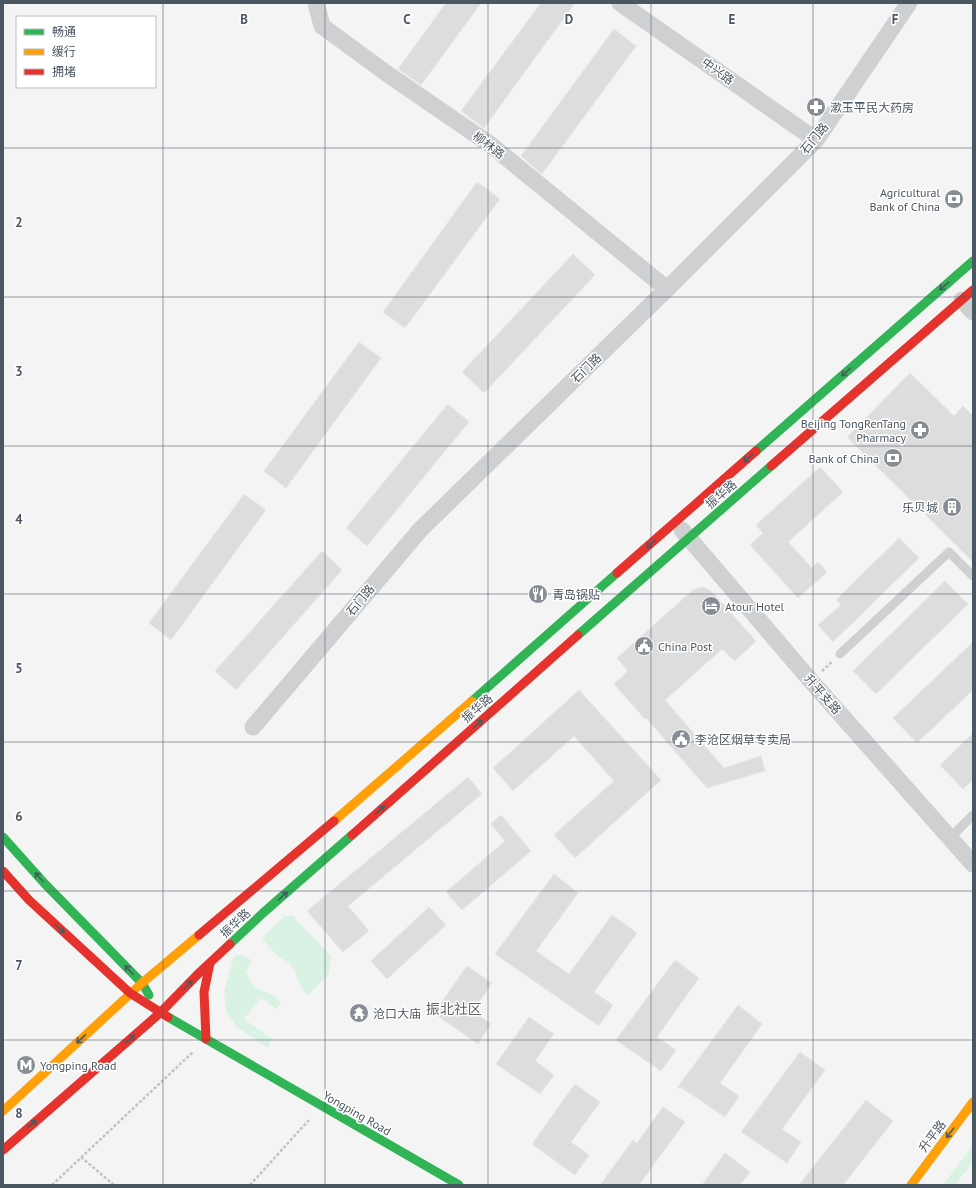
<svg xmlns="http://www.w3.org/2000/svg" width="976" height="1188" font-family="'PT Sans','Noto Sans SC',sans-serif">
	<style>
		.green { fill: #d9f2e3 }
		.building { fill: #ddddde; stroke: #e5e6e7 }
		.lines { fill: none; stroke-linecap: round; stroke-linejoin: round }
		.path { stroke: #bcc7c4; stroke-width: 2.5; stroke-dasharray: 3 2; stroke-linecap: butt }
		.lane { stroke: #ced0d2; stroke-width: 9 }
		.street { stroke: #ced0d2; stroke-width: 17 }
		.fast { stroke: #30b455; stroke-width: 9 }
		.slow { stroke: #ff9f0a; stroke-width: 9 }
		.jam { stroke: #e5322d; stroke-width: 9 }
		.oneway { stroke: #495b60 }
		.grid { fill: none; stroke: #4a5661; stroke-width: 1; stroke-opacity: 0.55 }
		.labels { text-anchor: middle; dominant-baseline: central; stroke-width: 3; stroke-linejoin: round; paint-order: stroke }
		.street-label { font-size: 12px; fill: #4a5661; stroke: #fff }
		.poi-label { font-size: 12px; fill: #4a5661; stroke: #fff; text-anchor: start }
		.quarter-label { font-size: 14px; fill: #5f6368; stroke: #fff }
		.grid-label { font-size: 13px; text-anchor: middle; font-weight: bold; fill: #4a5661; stroke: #fff; stroke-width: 3; stroke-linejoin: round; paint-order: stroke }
	</style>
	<rect width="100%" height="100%" fill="#f4f4f4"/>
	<path class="green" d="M284,916H293L331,956L329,974L307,996L298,981L295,970L288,962L279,957L262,939Z
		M240,955L250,959L251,963L246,973L255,988L275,996L281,1003L276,1009L261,998L244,1019L272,1039L268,1048L237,1027L226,1011L224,992L234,956Z
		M973,1145V1162L955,1185H943Z"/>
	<path class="building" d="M446,3H481L421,85L398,69Z
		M541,3H575L484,128L461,111Z
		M614,29L636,46L542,174L521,156Z
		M477,182L500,199L405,328L383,312Z
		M573,254L595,275L484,393L462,372Z
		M359,342L381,358L286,488L264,471Z
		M910,373L954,416L963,406L973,416V562L847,437Z
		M448,404L469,422L367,546L346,528Z
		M820,467L843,492L788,542L812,568L818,562L827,572L798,598L750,545L763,533L756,525Z
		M244,494L266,510L171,640L149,623Z
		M899,538L919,558L833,642L818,625L841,605L836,600Z
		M322,551L342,570L236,690L215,671Z
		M945,581L968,604L876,694L853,671Z
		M702,587L708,589L713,593L756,641L735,661L722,649L665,700L724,768L761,756L765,771L707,788L646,718L645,719L614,684L628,671L617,658L693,590Z
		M973,642V690L917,743L893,718Z
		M579,690L661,780L575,858L554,835L614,781L574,736L513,791L493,768Z
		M973,733V780L963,789L940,765Z
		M468,777L482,794L348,906L369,931L343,952L307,911Z
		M501,815L531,851L462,910L446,892L505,841L491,824Z
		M554,874L578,893L536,951L569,974L612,915L637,933L594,992L613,1005L599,1026L495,954Z
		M429,907L446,925L387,979L371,961Z
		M675,960L699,978L657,1037L676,1050L661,1071L616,1040Z
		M467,966L492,983L473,1011L491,1024L478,1044L434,1013Z
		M738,1005L762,1024L720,1083L739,1096L725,1117L682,1088H677Z
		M529,1017L554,1034L535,1061L554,1075L540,1094L496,1064Z
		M800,1052L825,1070L782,1129L801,1142L787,1163L741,1132Z
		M575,1084L600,1102L571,1142L589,1155L575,1175L532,1144Z
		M866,1100L893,1121L843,1185H799Z
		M663,1107L685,1122L639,1185H600L633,1140L637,1143Z
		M725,1153L750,1172L740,1185H702Z"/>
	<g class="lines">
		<path class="path" d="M822,671L833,661
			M81,1157L114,1185
			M52,1185L193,1052
			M250,1185L309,1120"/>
		<path class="lane" d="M840,654L949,552L973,576
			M950,838L973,815"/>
		<path class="street" d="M316,3L322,26L386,73L491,145L667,289
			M620,3L816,140
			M962,300L973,312
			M682,530L811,681L973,864
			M253,727L420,530L667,289L816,140L909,3"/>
		<path class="fast" d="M756,451L973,261
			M578,635L771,466
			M472,701L617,573
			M3,837L45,884L142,983L149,995
			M230,944L263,913L352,835
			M168,1017L459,1185"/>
		<path class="slow" d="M334,821L472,701
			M3,1111L142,983L199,935
			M911,1185L973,1102"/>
		<path class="jam" d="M771,466L973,290
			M617,573L756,451
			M352,835L578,635
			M3,871L29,900L130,993L168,1017
			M199,935L334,821
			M206,1039L204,992L210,963
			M3,1150L160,1013L200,972L230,944"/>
	</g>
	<defs><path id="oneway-shaft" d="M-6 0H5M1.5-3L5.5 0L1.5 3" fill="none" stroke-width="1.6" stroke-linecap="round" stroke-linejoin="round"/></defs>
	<g class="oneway">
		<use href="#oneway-shaft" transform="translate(944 286) rotate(139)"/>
		<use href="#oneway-shaft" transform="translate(846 372) rotate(139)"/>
		<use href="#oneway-shaft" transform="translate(748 458) rotate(139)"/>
		<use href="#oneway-shaft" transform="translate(651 544) rotate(139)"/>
		<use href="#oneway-shaft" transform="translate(478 724) rotate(-41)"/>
		<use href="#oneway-shaft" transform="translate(380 810) rotate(-41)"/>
		<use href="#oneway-shaft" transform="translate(39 877) rotate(-132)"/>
		<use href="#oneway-shaft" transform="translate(283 896) rotate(-41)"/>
		<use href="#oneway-shaft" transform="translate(60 929) rotate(43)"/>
		<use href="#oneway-shaft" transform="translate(129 970) rotate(-134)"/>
		<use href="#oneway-shaft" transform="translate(188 985) rotate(-46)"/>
		<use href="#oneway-shaft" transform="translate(81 1039) rotate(137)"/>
		<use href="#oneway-shaft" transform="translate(130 1039) rotate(-41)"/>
		<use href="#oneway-shaft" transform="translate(32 1124) rotate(-41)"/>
		<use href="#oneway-shaft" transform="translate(950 1133) rotate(127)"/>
	</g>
	<path class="grid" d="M163,3V1185M325,3V1185M488,3V1185M651,3V1185M813,3V1185M3,148H973M3,297H973M3,446H973M3,594H973M3,742H973M3,891H973M3,1040H973"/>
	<defs>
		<g id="pharmacy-disc" transform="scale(1)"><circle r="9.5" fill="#868d94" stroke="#fff"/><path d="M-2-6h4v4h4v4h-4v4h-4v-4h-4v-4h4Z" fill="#fff"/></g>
		<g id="bank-disc" transform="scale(1)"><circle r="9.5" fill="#868d94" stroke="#fff"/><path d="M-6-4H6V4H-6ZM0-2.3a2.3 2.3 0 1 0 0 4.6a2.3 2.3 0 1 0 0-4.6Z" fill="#fff"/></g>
		<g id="building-disc" transform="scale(1)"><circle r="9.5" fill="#868d94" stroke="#fff"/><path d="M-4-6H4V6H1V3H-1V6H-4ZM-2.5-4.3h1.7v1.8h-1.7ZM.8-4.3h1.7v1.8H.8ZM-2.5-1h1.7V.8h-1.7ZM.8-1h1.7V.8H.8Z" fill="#fff"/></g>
		<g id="restaurant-disc" transform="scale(1)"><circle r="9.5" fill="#868d94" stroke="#fff"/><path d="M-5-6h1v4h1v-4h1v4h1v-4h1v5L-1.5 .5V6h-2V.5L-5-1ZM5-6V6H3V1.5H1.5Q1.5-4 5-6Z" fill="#fff"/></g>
		<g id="hotel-disc" transform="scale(1)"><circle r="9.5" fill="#868d94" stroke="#fff"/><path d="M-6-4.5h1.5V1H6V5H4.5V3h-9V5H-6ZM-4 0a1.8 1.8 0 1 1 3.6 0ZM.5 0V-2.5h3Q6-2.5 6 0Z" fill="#fff"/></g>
		<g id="civic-disc" transform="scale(1)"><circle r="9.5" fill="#868d94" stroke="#fff"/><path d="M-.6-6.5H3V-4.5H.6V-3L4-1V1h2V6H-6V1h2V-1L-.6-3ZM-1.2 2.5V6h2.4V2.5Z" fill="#fff"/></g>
		<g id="temple-disc" transform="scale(1)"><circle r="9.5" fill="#868d94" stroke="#fff"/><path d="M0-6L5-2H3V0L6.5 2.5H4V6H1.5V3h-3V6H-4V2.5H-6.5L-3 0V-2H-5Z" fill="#fff"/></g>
		<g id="metro-disc" transform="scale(1)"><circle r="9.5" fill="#868d94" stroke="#fff"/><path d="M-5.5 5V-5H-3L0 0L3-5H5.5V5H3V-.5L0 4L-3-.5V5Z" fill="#fff"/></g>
	</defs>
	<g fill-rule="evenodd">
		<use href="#pharmacy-disc" x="816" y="107"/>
		<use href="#bank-disc" x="954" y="199"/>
		<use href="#pharmacy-disc" x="920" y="430"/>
		<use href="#bank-disc" x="893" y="458"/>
		<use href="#building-disc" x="952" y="507"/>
		<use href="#restaurant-disc" x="538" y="594"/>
		<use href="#hotel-disc" x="711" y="606"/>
		<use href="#civic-disc" x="644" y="646"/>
		<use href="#civic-disc" x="681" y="739"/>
		<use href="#temple-disc" x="359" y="1013"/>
		<use href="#metro-disc" x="26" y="1065"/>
	</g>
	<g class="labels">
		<g class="street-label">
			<text transform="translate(718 71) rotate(35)">中兴路</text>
			<text transform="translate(814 138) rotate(-50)">石门路</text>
			<text transform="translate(489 145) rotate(37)">柳林路</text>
			<text transform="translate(586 368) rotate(-44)">石门路</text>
			<text transform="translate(721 494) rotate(-41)">振华路</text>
			<text transform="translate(360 600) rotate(-50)">石门路</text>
			<text transform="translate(823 694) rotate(49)">升平支路</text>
			<text transform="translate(477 708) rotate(-41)">振华路</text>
			<text transform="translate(235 923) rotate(-43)">振华路</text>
			<text transform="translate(357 1113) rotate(30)">Yongping Road</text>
			<text transform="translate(932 1136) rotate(-53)">升平路</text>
		</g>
		<g class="poi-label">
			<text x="830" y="107">漱玉平民大药房</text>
			<text x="940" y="192" text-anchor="end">Agricultural<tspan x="940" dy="14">Bank of China</tspan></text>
			<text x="906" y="423" text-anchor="end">Beijing TongRenTang<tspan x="906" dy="14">Pharmacy</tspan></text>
			<text x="879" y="458" text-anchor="end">Bank of China</text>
			<text x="938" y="507" text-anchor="end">乐贝城</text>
			<text x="552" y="594">青岛锅贴</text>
			<text x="725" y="606">Atour Hotel</text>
			<text x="658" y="646">China Post</text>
			<text x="695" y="739">李沧区烟草专卖局</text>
			<text x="373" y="1013">沧口大庙</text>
			<text x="40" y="1065">Yongping Road</text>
		</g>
		<g class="quarter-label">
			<text x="454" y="1009">振北社区</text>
		</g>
	</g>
	<g class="grid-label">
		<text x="244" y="24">B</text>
		<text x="407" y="24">C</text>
		<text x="569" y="24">D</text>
		<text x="732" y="24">E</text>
		<text x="895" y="24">F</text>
		<text x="19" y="227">2</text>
		<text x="19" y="376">3</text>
		<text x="19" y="524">4</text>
		<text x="19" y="673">5</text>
		<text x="19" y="821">6</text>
		<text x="19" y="970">7</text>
		<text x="19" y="1118">8</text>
	</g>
	<rect width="976" height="1188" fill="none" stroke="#4a5661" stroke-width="8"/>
	<rect x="16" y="16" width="140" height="72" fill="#ffffff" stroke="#b7bbc0"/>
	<rect x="24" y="29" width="20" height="6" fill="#30b455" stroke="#b7bbc0"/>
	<text x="52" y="36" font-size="12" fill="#4a5661">畅通</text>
	<rect x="24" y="49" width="20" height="6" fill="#ff9f0a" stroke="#b7bbc0"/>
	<text x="52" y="56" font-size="12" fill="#4a5661">缓行</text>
	<rect x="24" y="69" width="20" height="6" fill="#e5322d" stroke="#b7bbc0"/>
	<text x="52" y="76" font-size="12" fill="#4a5661">拥堵</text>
</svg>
